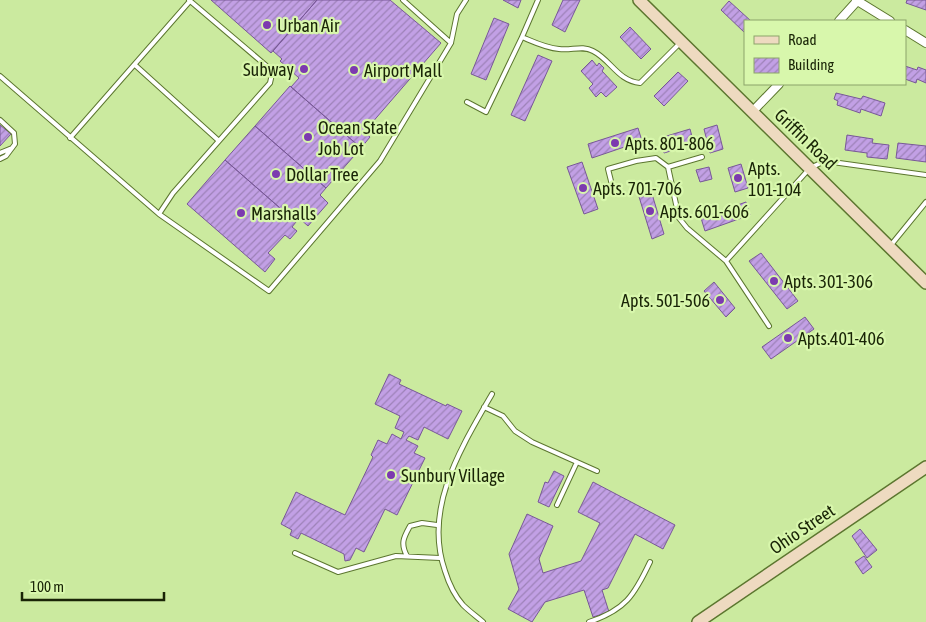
<svg xmlns="http://www.w3.org/2000/svg" width="926" height="622" font-family="'Asap Condensed',sans-serif">
	<style>
		.building { fill: url(#building-hatch); stroke: #785897 }
		.lines { fill: none; stroke-linecap: round; stroke-linejoin: round }
		.lane-casing { stroke: #5c762f; stroke-width: 6 }
		.street-casing { stroke: #5c762f; stroke-width: 10 }
		.secondary-casing { stroke: #5c762f; stroke-width: 14 }
		.lane { stroke: #fff; stroke-width: 4 }
		.street { stroke: #fff; stroke-width: 8 }
		.secondary { stroke: #eedac0; stroke-width: 11 }
		.poi-dot { fill: #7c3aaf; stroke: #d8f7ac; stroke-width: 2 }
		.labels { text-anchor: middle; dominant-baseline: central; stroke-width: 4.5; stroke-linejoin: round; paint-order: stroke }
		.poi-label { font-size: 18px; fill: #192406; stroke: #d8f7ac; text-anchor: start }
		.street-label { font-size: 18px; fill: #192406; stroke: #d8f7ac }
	</style>
	<defs>
		<pattern id="building-hatch" width="6" height="6" patternUnits="userSpaceOnUse" patternTransform="scale(1.25)"><rect width="6" height="6" fill="#c2a0e5"/><path d="M-1 1l2-2M0 6l6-6M5 7l2-2" fill="none" stroke="#9d82b8"/></pattern>
	</defs>
	<rect width="100%" height="100%" fill="#cbea9f"/>
	<path class="building" d="M211,0H317L271,53Z
		M317,0H390L441,43L364,132L370,137L361,148L291,87L299,78L280,61L282,59L273,51Z
		M503,0H521L518,8Z
		M563,0H580L565,32L552,25Z
		M907,0H926V10L906,3Z
		M729,1L751,21H745V33L721,10Z
		M494,18L509,24L486,80L471,74Z
		M630,27L651,49L641,59L620,37Z
		M538,55L552,61L525,121L511,115Z
		M592,60L597,66L599,63L604,68L602,71L617,87L606,97L601,92L596,97L589,88L593,84L581,71Z
		M905,66L917,70L918,67L926,70V83L917,79L916,83L905,79Z
		M678,72L688,81L664,106L654,96Z
		M290,86L361,148L326,188L255,126Z
		M836,93L861,99L863,96L885,103L881,116L861,109L860,113L837,105L838,101L834,99Z
		M0,125L11,134L0,146Z
		M717,125L723,149L710,153L704,129Z
		M255,126L326,188L320,195L328,203L308,226L299,218L296,222L225,160Z
		M638,128L642,141L592,158L588,144Z
		M690,129L694,144L664,153L660,138Z
		M847,135L873,139L872,143L889,145L887,159L867,157V153L845,150Z
		M898,143L926,146V162L896,158Z
		M225,160L296,222L292,227L297,231L290,239L285,235L268,253L275,259L265,272L187,204Z
		M582,162L598,209L584,214L567,167Z
		M741,164L748,188L735,192L728,168Z
		M709,167L712,179L700,182L696,170Z
		M649,184L664,234L652,239L636,187Z
		M746,202L750,215L705,231L701,218Z
		M761,253L798,301L787,309L749,261Z
		M714,282L735,308L726,317L704,291Z
		M805,317L814,329L771,359L762,347Z
		M389,374L401,380L399,384L446,406L447,404L462,411L448,439L424,427L418,440L409,436L406,440L418,446L414,453L425,458L397,515L385,509L364,552L356,548L350,560L345,561L344,554L301,533L298,539L290,535L292,530L281,524L296,492L345,515L373,457L371,455L378,440L387,444L392,434L401,439L404,432L395,428L400,416L375,404Z
		M554,471L564,476L549,507L538,502L545,482L548,483Z
		M593,482L675,525L663,549L635,534L608,588L602,590L609,612L593,617L584,590L545,602L532,622L508,609L519,589L509,554L527,514L553,526L539,559L543,573L581,561L600,523L578,512Z
		M860,529L877,550L867,558L852,536Z
		M864,556L872,567L863,574L855,562Z"/>
	<g class="lines">
		<g class="lane-casing">
			<path id="lane" d="M403,0L451,43
				M538,0L522,37C534,42 546,48 559,49C571,51 582,45 593,51C611,60 618,81 640,83L680,43
				M135,65L219,141
				M0,76L159,214L269,291L380,161L451,43L457,14L466,0
				M467,102L486,112L522,37
				M0,120L14,133L15,144L6,156L0,159
				M70,138L190,1
				M0,153L12,148
				M668,167L702,157
				M612,185L608,169L636,161L656,158L668,167L679,218L687,228L726,261L769,326
				M159,214L173,193L270,83L272,74L269,68L189,0
				M891,245L926,202
				M726,261L810,168L825,161L926,175
				M484,407L503,416L515,431L532,442L597,471
				M557,505L577,462
				M295,553L338,572L396,556L440,558
				M407,556C400,543 404,537 410,526L422,523L437,525
				M483,622C476,616 469,611 463,605C454,595 449,584 445,571C423,508 461,448 492,394
				M589,622C625,610 634,596 650,562"/>
		</g>
		<g class="street-casing">
			<path id="street" d="M856,0L890,21
				M839,21L858,0
				M905,30L926,43
				M753,111L779,84"/>
		</g>
		<g class="secondary-casing">
			<path id="secondary" d="M639,0L926,283
				M698,622L926,467"/>
		</g>
		<use href="#lane" class="lane"/>
		<use href="#street" class="street"/>
		<use href="#secondary" class="secondary"/>
	</g>
	<g class="poi-dot">
		<circle cx="267" cy="25" r="5"/>
		<circle cx="304" cy="69" r="5"/>
		<circle cx="354" cy="70" r="5"/>
		<circle cx="308" cy="137" r="5"/>
		<circle cx="615" cy="143" r="5"/>
		<circle cx="276" cy="174" r="5"/>
		<circle cx="738" cy="178" r="5"/>
		<circle cx="583" cy="188" r="5"/>
		<circle cx="650" cy="211" r="5"/>
		<circle cx="241" cy="213" r="5"/>
		<circle cx="774" cy="281" r="5"/>
		<circle cx="720" cy="300" r="5"/>
		<circle cx="788" cy="338" r="5"/>
		<circle cx="391" cy="475" r="5"/>
	</g>
	<g class="labels">
		<g class="poi-label">
			<text x="277" y="25">Urban Air</text>
			<text x="294" y="69" text-anchor="end">Subway</text>
			<text x="364" y="70">Airport Mall</text>
			<text x="318" y="127">Ocean State<tspan x="318" dy="21">Job Lot</tspan></text>
			<text x="625" y="143">Apts. 801-806</text>
			<text x="748" y="168">Apts.<tspan x="748" dy="21">101-104</tspan></text>
			<text x="286" y="174">Dollar Tree</text>
			<text x="593" y="188">Apts. 701-706</text>
			<text x="660" y="211">Apts. 601-606</text>
			<text x="251" y="213">Marshalls</text>
			<text x="784" y="281">Apts. 301-306</text>
			<text x="710" y="300" text-anchor="end">Apts. 501-506</text>
			<text x="798" y="338">Apts.401-406</text>
			<text x="401" y="475">Sunbury Village</text>
		</g>
		<g class="street-label">
			<text transform="translate(806 139) rotate(44)">Griffin Road</text>
			<text transform="translate(802 529) rotate(-34)">Ohio Street</text>
		</g>
	</g>
	<rect x="744" y="20" width="162" height="65" fill="#d8f7ac" stroke="#8ca36a"/>
	<rect x="754" y="36" width="25" height="8" fill="#eedac0" stroke="#8ca36a"/>
	<text x="788" y="45" font-size="15" fill="#192406">Road</text>
	<rect x="754" y="58" width="25" height="15" fill="url(#building-hatch)" stroke="#8ca36a"/>
	<text x="788" y="70" font-size="15" fill="#192406">Building</text>
	<path d="M22 592v8h142v-8" fill="none" stroke="#192406" stroke-width="2.5"/>
	<text x="30" y="592" font-size="15" fill="#192406" stroke="#d8f7ac" stroke-width="4" paint-order="stroke">100 m</text>
</svg>
